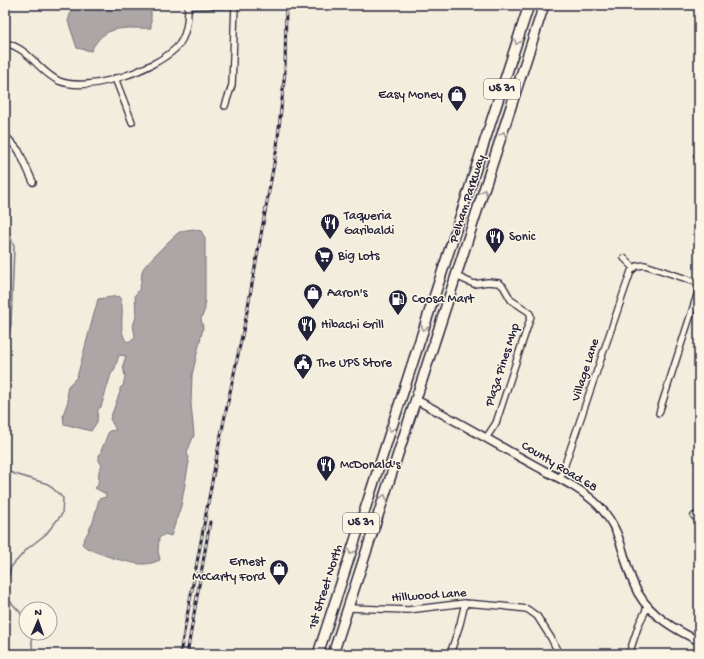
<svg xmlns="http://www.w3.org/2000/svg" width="704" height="659" font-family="'Gochi Hand',sans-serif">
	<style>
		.water { fill: #aca7a6; stroke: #75727b }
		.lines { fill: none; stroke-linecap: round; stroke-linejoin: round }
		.stream { stroke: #75727b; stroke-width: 1.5 }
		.minor-casing { stroke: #22223b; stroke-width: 8 }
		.tertiary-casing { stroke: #22223b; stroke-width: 10 }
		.primary-casing { stroke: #22223b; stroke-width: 12 }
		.minor { stroke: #fcf5e5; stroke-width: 5.5 }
		.tertiary { stroke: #fcf5e5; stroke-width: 7 }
		.primary { stroke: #fcf5e5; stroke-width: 9 }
		.rail-casing { stroke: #22223b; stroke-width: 3 }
		.rail { stroke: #fcf5e5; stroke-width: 1.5; stroke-dasharray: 4.5; stroke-linecap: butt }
		.oneway { stroke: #9a9698 }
		.labels { text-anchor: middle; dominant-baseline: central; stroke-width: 3; stroke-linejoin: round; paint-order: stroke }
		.shield { fill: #fcf5e5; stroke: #63616e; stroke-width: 1 }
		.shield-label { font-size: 12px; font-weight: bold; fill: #22223b }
		.poi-label { font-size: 13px; fill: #22223b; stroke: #fcf5e5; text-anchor: start }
		.street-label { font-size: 13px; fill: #22223b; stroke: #fcf5e5 }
	</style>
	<rect width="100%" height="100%" fill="#f3edde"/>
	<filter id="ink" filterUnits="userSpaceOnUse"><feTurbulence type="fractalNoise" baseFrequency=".025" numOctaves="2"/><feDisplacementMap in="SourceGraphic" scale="8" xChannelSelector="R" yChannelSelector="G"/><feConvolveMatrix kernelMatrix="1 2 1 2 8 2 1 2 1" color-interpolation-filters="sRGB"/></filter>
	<g filter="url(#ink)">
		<path class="water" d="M73,5H151V28C124,29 105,23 91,51L77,48L68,21Z
			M193,229L201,231L205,238V309L201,319L203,328L192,375L191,404L194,435L187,452L189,462L181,506L171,536L165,534L159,538L158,551L160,560C155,562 150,564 144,564C133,565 88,552 82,544L93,522L99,499L106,497V494L95,488L98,485L99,471L102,465L99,461V456L109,431L116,430L110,419L120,392V388L123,386L125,377L123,365L126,356L119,355L114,371L111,374L101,407L98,409L97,422L91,431L64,424L63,415L68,401L67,391L68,386L77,377L98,299L119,296C127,309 116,329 127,342L134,339L135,335L133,326L136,317L135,295C143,288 140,277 143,269C145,264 173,237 178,233C182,230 188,230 193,229Z"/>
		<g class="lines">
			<path class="stream" d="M5,221L14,247L11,324L5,351
				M5,471L48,484L63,498L62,514L46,534L27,549L11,567L5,590
				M5,596L20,612L26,624
				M31,633L33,654"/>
			<g class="minor-casing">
				<path id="minor" d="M188,6L230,5
					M5,43C29,48 39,72 59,81C89,93 154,70 176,48C187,37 188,20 188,5
					M115,78L132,122
					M225,106L232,85L235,5
					M5,135L19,151L33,182
					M697,156L699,155
					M624,258L634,268
					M456,276L474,284L488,282L499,283L503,286L511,300L529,312L531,316L496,423L486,438
					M659,413L699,289
					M560,479L631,271L637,266L645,265L699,283
					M694,516L699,521
					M348,608L408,610L465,603L501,606L527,609L537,616L551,638L559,654
					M450,654L460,624L465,603
					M629,654L639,624L648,606"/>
			</g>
			<g class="tertiary-casing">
				<path id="tertiary" d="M416,400C454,419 490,441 527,461C551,475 579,486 599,506C626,535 621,562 638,593C651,616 676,630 699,641"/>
			</g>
			<g class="primary-casing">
				<path id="primary" d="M318,654L529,5
					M333,654L544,5"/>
			</g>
			<use href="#minor" class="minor"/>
			<use href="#tertiary" class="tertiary"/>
			<use href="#primary" class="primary"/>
			<g class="rail-casing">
				<path id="rail" d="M180,654L219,444L246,317L277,147L285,71L286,5
					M187,654L210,522"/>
			</g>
			<use href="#rail" class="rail"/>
		</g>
		<defs><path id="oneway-chevron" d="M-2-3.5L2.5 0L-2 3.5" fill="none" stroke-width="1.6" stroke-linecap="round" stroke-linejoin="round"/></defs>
		<g class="oneway">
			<use href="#oneway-chevron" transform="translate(517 42) rotate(110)"/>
			<use href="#oneway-chevron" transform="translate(503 134) rotate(-72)"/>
			<use href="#oneway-chevron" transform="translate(484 192) rotate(-72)"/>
			<use href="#oneway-chevron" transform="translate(424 328) rotate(108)"/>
			<use href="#oneway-chevron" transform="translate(391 429) rotate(108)"/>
			<use href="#oneway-chevron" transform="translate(384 497) rotate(-72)"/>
			<use href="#oneway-chevron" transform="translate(351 552) rotate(108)"/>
		</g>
	</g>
	<defs>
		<g id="shop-pin" transform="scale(1)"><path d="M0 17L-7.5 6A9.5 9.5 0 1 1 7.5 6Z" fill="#22223b" stroke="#fcf5e5"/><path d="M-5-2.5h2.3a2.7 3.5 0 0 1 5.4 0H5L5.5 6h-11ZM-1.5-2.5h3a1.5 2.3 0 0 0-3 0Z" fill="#fff"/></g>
		<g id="restaurant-pin" transform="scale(1)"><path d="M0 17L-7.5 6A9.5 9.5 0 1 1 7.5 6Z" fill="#22223b" stroke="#fcf5e5"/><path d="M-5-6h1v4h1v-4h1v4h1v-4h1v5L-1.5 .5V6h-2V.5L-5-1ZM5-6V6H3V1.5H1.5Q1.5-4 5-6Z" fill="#fff"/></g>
		<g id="supermarket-pin" transform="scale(1)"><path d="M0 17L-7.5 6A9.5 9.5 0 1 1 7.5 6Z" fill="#22223b" stroke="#fcf5e5"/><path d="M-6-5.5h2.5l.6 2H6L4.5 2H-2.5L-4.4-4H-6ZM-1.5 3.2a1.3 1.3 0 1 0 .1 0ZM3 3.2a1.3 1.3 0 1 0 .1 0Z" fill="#fff"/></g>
		<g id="fuel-pin" transform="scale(1)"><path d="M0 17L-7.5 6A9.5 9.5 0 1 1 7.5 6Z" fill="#22223b" stroke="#fcf5e5"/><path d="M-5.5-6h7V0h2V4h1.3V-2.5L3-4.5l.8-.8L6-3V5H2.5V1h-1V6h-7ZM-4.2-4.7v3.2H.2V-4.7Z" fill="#fff"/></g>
		<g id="civic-pin" transform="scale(1)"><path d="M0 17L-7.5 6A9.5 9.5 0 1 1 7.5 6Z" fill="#22223b" stroke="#fcf5e5"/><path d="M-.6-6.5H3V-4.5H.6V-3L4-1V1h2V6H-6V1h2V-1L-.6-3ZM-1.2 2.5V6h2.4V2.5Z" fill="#fff"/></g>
	</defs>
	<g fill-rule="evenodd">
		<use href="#shop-pin" x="457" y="95"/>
		<use href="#restaurant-pin" x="330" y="223"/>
		<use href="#restaurant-pin" x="495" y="237"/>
		<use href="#supermarket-pin" x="324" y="256"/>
		<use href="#shop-pin" x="313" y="293"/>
		<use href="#fuel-pin" x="398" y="299"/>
		<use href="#restaurant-pin" x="307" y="325"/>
		<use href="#civic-pin" x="303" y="363"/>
		<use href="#restaurant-pin" x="326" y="465"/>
		<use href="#shop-pin" x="279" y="569"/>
	</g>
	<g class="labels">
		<g class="shield">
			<rect x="484" y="79" width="36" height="20" rx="3"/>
			<rect x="343" y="513" width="36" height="20" rx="3"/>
		</g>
		<g class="shield-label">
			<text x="502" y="89">US 31</text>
			<text x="361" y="523">US 31</text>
		</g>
		<g class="poi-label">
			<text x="443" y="95" text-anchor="end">Easy Money</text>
			<text x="344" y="216">Taqueria<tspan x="344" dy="15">Garibaldi</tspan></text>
			<text x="509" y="237">Sonic</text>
			<text x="338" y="256">Big Lots</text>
			<text x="327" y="293">Aaron's</text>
			<text x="412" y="299">Coosa Mart</text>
			<text x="321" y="325">Hibachi Grill</text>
			<text x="317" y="363">The UPS Store</text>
			<text x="340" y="465">McDonald's</text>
			<text x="265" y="562" text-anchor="end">Ernest<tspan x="265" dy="15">McCarty Ford</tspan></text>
		</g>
		<g class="street-label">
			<text transform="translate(468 199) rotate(-72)">Pelham Parkway</text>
			<text transform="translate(503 365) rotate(-72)">Plaza Pines Mhp</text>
			<text transform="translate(586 370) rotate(-72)">Village Lane</text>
			<text transform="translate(559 467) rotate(31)">County Road 68</text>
			<text transform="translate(326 587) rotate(-72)">1st Street North</text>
			<text transform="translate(429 596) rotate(-4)">Hillwood Lane</text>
		</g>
	</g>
	<rect width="704" height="659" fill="none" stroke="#fcf5e5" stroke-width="20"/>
	<rect x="10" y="10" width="684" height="639" fill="none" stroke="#22223b" stroke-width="1.5" filter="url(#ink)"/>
	<g transform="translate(38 621) rotate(2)"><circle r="19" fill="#fcf5e5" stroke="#a5a1a1"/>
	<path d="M0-3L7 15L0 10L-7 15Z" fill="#22223b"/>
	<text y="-6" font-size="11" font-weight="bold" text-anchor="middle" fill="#22223b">N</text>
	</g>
</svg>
